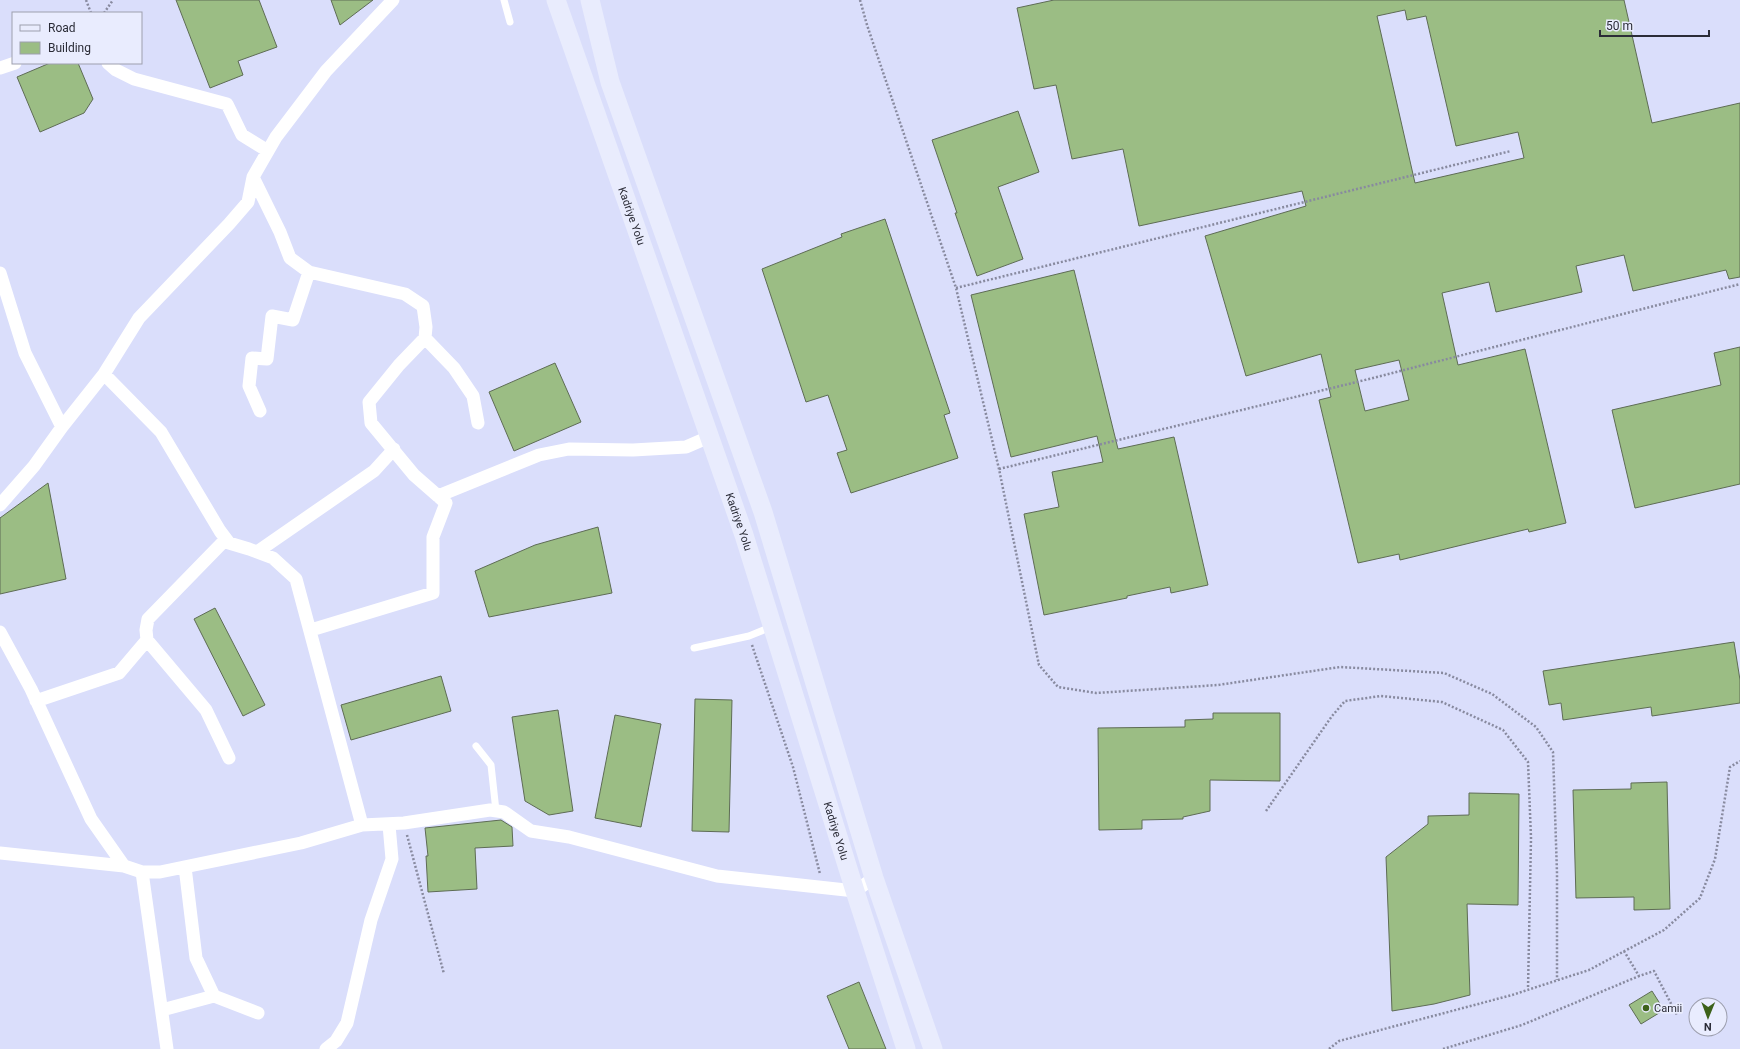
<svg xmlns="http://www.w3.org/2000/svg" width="1740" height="1049" font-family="Roboto,sans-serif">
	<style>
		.building { fill: #9bbd84; stroke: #5e6c55; fill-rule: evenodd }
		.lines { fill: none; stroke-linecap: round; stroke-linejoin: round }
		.path { stroke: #888a9f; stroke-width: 2.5; stroke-dasharray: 2 2; stroke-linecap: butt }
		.lane { stroke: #fff; stroke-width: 7 }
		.street { stroke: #fff; stroke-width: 13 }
		.secondary { stroke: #e9ecfd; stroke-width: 19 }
		.poi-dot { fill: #3d621a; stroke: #e9ecfe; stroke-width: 1.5 }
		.labels { text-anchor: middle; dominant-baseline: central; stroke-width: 3.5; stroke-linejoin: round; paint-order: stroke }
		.street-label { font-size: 11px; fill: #2b2c37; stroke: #e9ecfe }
		.poi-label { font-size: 11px; fill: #2b2c37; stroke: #e9ecfe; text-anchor: start }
	</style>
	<rect width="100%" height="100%" fill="#dadefb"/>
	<path class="building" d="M176,0H259L277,47L238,61L243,75L210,88Z
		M331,0H373L340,25Z
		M1054,0H1624L1652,123L1740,103V277L1729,279L1726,270L1633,291L1624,255L1576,266L1582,292L1496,312L1489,282L1442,293L1458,365L1525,349L1566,523L1529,532L1528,529L1400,560L1399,554L1358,563L1319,400L1331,397L1321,354L1246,376L1205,236L1306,206L1302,191L1139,226L1123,149L1072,159L1056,85L1034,89L1017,8ZM1405,10L1407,20L1426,16L1456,146L1518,132L1524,158L1415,183L1377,16ZM1399,360L1409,400L1365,411L1355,370Z
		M50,63H78L93,99L84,113L40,132L17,77Z
		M1018,111L1039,172L998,187L1023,259L977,276L955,213H957L932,140Z
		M885,219L950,413L944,415L958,458L851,493L837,453L847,450L828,395L806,402L762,269L842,237L841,234Z
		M1074,270L1118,449L1174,437L1208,585L1171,593L1170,587L1127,596V598L1044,615L1024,514L1059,507L1052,472L1103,462L1097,436L1011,457L971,295Z
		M1740,347V484L1635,508L1612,410L1721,385L1714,353Z
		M555,363L581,422L514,451L489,392Z
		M48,483L66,579L0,594V518Z
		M598,527L612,593L489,617L475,571L535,545Z
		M215,608L265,705L243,716L194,619Z
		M1734,642L1740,680V703L1652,716L1651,707L1563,720L1561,703L1549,705L1543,671Z
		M441,676L451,711L351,740L341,705Z
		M695,699L732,700L729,832L692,831Z
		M558,710L573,811L549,815L525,801L512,717Z
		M1213,713H1280V781L1210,780V811L1183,817V819L1142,820V829L1099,830L1098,728L1185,727V720L1213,719Z
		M615,715L661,724L641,827L595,818Z
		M1667,782L1670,909L1634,910V897L1576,898L1573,790L1631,789V783Z
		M1469,793L1519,794L1518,905L1467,904L1470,995L1434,1004L1392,1011L1386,857L1428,824V816L1469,815Z
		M501,820L512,827L513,846L475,848L477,889L428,892L426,856H428L425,828Z
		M859,982L886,1049H849L827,996Z
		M1652,991L1664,1010L1641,1024L1629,1005Z"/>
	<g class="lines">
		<path class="path" d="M86,0L91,13
			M860,0L867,25L956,288L999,469L1039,665L1058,687L1096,693L1218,685L1340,667L1444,673L1492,694L1536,727L1553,752L1557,873V980
			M104,13L113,0
			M956,288L1511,151
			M999,469L1369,379L1740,284
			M752,645L793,767L820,874
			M1266,811L1332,716L1345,701L1381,696L1442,702L1503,730L1528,762L1531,838L1528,989
			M407,835L444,974
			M1624,951L1639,976L1654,971L1677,1015
			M1329,1049L1339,1041L1512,995L1589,970L1664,930L1700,898L1715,859L1730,767L1740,761
			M1443,1049L1522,1025L1639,976"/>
		<path class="lane" d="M504,0L510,22
			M694,648L749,636L771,627
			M476,746L491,765L496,811"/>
		<path class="street" d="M108,63L116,70L134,79L227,104L242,135L268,151
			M0,68L15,63
			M253,177L280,232L290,258L309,272L405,294L423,306L426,327L425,338L454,368L473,396L478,423
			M0,273L25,353L62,427
			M104,374L161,432L220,531L229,543L249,549L273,558L296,579L362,825
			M260,411L249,386L252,358L267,359L272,316L293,320L309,272
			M438,496L539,455L569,449L633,450L686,447L709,437
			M0,505L34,466L62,427L104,374L139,318L229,224L248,202L253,177L276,137L326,71L393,0
			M226,539L148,619L146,630L147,640L206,710L229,758
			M257,552L374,471L394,449
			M311,630L433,593V537L446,503L414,475L371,423L369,402L399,365L425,338
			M0,632L31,689L91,819L124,866
			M36,701L119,673L147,640
			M0,853L124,866L142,872H160L301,843L362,825L404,823L490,810L504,812L531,831L569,837L717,876L855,891L874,878
			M142,872L167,1049
			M214,996L258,1013
			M162,1010L214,996L196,958L185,867
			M326,1049L336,1041L347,1023L371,920L392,859L389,825"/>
		<g class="secondary">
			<path id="s1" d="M556,0L744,535L855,891L906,1049"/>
			<path d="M590,0L610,82L763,512L874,878L933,1049"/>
		</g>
	</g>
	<circle class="poi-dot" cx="1646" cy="1008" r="4"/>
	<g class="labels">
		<g class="street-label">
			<text stroke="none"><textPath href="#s1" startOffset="229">Kadriye Yolu</textPath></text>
			<text stroke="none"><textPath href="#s1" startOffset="553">Kadriye Yolu</textPath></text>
			<text stroke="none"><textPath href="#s1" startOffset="877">Kadriye Yolu</textPath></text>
		</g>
		<g class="poi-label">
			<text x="1654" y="1008">Camii</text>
		</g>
	</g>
	<rect x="12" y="12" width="130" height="52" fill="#e9ecfe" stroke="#9d9fae"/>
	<rect x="20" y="25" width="20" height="6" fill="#e9ecfd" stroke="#9d9fae"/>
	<text x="48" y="32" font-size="12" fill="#2b2c37">Road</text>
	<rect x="20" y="42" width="20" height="12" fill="#9bbd84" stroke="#9d9fae"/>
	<text x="48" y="52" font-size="12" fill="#2b2c37">Building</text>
	<g transform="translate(1708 1017) rotate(181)"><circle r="19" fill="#e9ecfe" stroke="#9d9fae"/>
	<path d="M0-3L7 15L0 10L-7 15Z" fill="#3d621a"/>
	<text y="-6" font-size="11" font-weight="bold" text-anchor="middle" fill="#2b2c37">N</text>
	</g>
	<path d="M1600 30v6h109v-6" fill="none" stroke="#2b2c37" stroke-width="2"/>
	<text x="1606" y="30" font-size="12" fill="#2b2c37" stroke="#e9ecfe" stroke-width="3" paint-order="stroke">50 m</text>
</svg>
